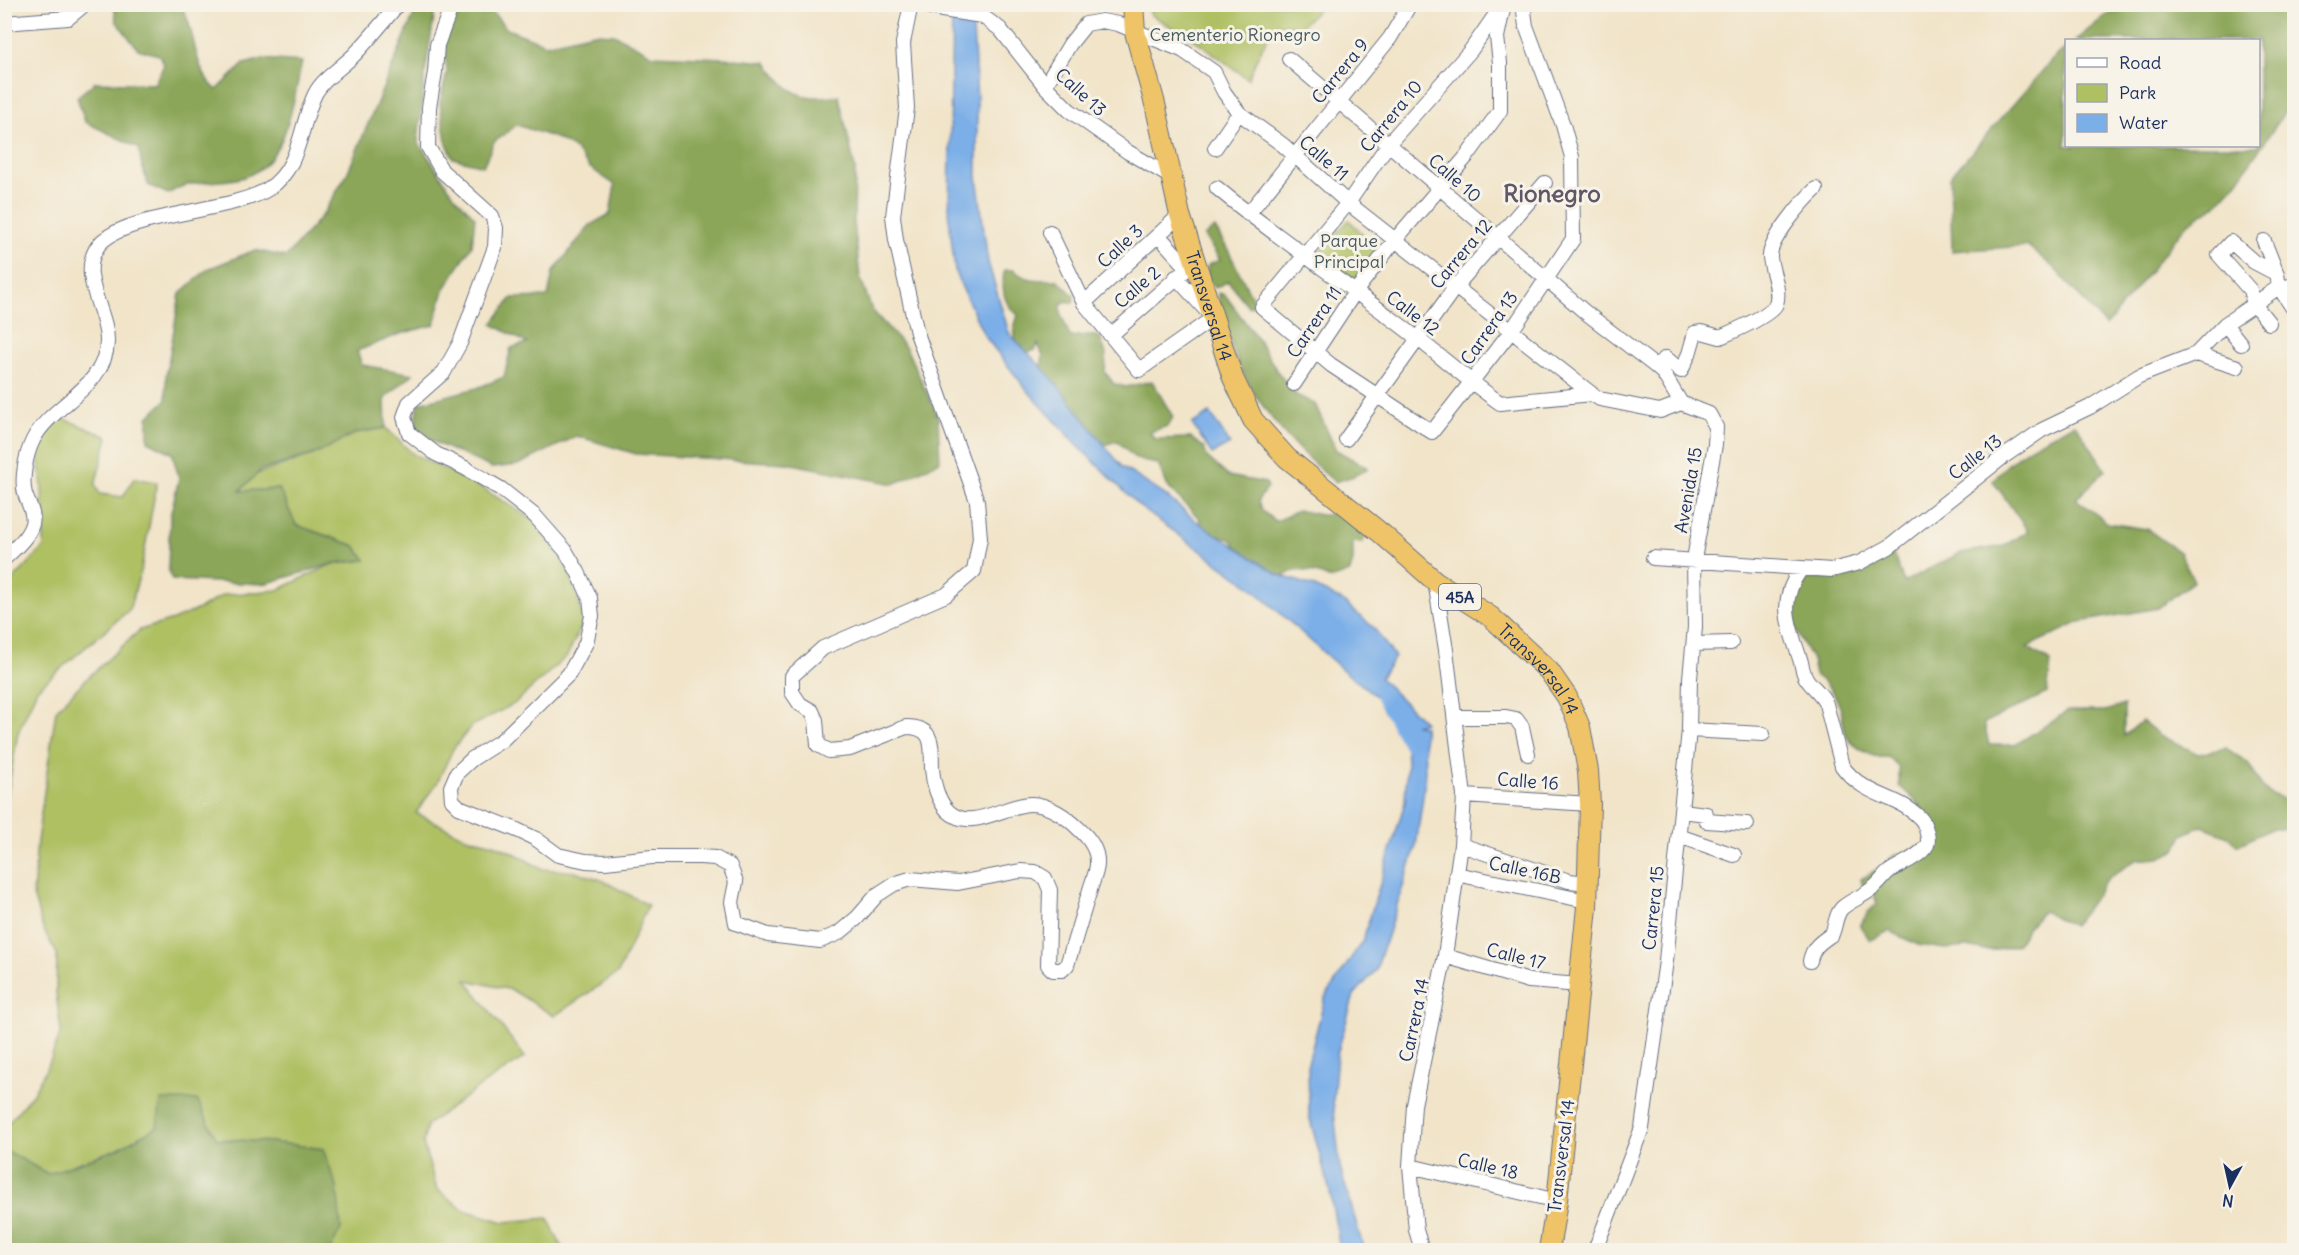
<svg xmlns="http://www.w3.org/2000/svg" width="2299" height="1255" font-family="Delius,sans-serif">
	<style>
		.green { fill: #afc063; stroke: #657860; stroke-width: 1.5 }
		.forest { fill: #8ba659; stroke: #536a5c; stroke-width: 1.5 }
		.water { fill: #7bafe8; stroke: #4b6fa3; stroke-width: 1.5 }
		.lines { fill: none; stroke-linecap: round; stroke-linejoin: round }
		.river { stroke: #7bafe8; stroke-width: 18 }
		.minor-casing { stroke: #666e83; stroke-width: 16 }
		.highway-casing { stroke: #666e83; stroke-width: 22 }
		.minor { stroke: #fff; stroke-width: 14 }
		.highway { stroke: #efc469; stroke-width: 20 }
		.labels { text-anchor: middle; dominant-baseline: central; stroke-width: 6; stroke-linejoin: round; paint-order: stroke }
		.shield { fill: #f7f3e8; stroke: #5d6a87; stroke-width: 1.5 }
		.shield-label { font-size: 16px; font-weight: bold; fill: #1b2f5e }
		.park-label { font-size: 18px; fill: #475a60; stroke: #f7f3e8 }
		.street-label { font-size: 18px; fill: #1b2f5e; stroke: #f7f3e8 }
		.district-label { font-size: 24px; font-weight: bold; fill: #605866; stroke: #f7f3e8 }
	</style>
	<rect width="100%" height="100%" fill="#f7f3e8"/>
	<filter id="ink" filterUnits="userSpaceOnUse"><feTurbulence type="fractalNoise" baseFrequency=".0167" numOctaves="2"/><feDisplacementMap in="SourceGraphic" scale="12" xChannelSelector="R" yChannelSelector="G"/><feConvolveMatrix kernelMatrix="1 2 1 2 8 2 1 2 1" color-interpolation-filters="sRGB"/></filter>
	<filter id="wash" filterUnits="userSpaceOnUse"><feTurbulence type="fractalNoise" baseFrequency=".008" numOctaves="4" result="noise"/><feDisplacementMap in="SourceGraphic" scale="24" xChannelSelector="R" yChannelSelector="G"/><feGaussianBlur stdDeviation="1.35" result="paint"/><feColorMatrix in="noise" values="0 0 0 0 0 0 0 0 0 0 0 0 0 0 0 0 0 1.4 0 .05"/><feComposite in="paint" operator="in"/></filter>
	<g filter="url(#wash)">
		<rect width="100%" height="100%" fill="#f1e4c9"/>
		<path class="green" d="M1147,5V4L1333,5L1330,9H1319L1300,27L1277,24L1261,49L1248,79L1198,42L1151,15Z
			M1349,220L1382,254L1360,287L1319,252Z
			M55,415L108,437L95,485L100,494L123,497L134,478L157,482L141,570L129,610L37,689L18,733L5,808V585L12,581L44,547L42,486L37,449Z
			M386,428L413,454L475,484L534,520L570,572L584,621L567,656L514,704L472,726L453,749L437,783L416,813L465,837L494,844L516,854L542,869L578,872L604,881L648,905L618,973L554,1016L512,990L466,980L525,1057L485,1083L427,1125L423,1144L437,1189L464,1210L504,1222L548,1218L563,1250H329L323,1149L272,1142L217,1139L157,1127L117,1149L48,1174L5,1150L4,1128L33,1093L50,1061L61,1032L56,992L57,954L43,929L33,895L37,841L56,710L83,682L140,630L173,620L201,608L223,595L278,590L330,565L365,560L355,546L296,525L279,489L240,491L254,475L315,454L356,433Z"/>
		<path class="forest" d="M114,5H180C198,30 190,68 217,90L244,64L263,59L302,62C293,100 288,163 244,177C225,183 203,180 184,186C179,187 173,191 168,194L148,185L141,162L139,148L85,122L77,97L95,82L154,84L164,65L159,55L138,49L116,21Z
			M418,5H436L425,73L418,142L454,195L475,217L472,245L444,290L434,325L400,334L357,351L362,365L413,374L385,398L386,428L356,433L315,454L261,470L240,491L279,489L296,525L355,546L366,560L335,563L264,584L172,580L168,568L170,517L179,478L172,453L148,441V417L166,400V376L180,294L208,269L255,250L286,257L324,213L347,174Z
			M478,5H486L507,29L546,44L594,33L614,34L653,55L723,58L766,62C791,95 798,100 839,96L855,168L854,222L860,277L872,310L906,348L938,417L940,461L894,484L787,463L636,454L577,436L518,465L492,468L434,442L415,427L419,403L477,388L504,377L511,348L527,343L492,324L512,298L548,297L553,272L590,225L610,214L615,185L589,167L575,149L556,138L517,125L494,142L483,166L453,158L446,141L440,103L447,72L444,41L457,11Z
			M2134,5H2294V93L2279,121L2237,182L2215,206L2187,224L2106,326L2055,269L2028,246L1952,251L1950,177L2051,61L2066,48V146H2258V40H2076L2109,13Z
			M1215,228L1228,250L1255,304L1249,307L1228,281L1215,288L1206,281L1208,265L1220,260L1204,236Z
			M1004,270H1014C1026,282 1042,280 1058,280L1074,296L1073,303L1067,301L1061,304V314L1070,337L1089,335L1100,337L1106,354L1105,372L1114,384L1126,387L1152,381L1173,417L1168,426L1150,432L1155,439L1191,438L1204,448L1207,457L1228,476L1266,483L1268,487L1258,500C1259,510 1267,516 1276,521C1282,519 1295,511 1299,511C1316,511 1321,522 1338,509L1344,518L1357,521L1370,529L1362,543L1353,542V561L1350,572L1331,579C1317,572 1298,565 1284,576L1272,574L1236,546L1232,540L1219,535L1212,540L1198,528L1200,519L1168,487L1158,464C1129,460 1136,457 1117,441L1104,445L1092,442L1041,366L1043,356L1038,344L1035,350L1027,352L1017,348L1014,328L1018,315C1002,303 1002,289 1004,270Z
			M1218,293L1225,295L1259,341L1277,371L1296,395L1315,404L1336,450L1368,468L1354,476L1335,482C1274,432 1229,372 1218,293Z
			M2075,424L2106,470L2076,499L2108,523L2147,529L2179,552L2194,581L2158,608L2080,622L2027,647L2051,662L2047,693L1984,723L1989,745H2015L2068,711H2105L2124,705V736L2142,721L2160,735L2198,754L2226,748L2248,763L2264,790L2294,805V829L2273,828L2238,845L2226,835L2202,826L2183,835L2176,850L2160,858L2136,860L2108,878L2074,926L2043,911L2028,927L2018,944L1998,950H1983L1967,947L1945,949L1918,945L1889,931L1870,940L1860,926L1868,912L1877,904L1874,894L1863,887L1861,879L1886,864L1893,856L1925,846L1934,836C1930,814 1916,800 1899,786V768L1888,757C1876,758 1873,756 1862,750C1839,737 1847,729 1840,707C1835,693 1827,683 1815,675L1812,660L1794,626L1791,604L1807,578C1844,580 1862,572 1893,553L1904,582L1960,553L2004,546L2028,531L1993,481C2017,450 2041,441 2075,424Z
			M161,1100H197L217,1139L272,1142L323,1149L337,1187L341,1229L330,1250H5V1150L48,1174L117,1149L157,1127Z"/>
		<path class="water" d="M952,5H973V29L977,100V176L988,262L1009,333L1050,376L1122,467L1165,495L1196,521L1279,575L1313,586L1341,600L1373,627L1395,657L1380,678L1424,722L1415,725L1424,726L1425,782L1416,846L1376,970L1354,995L1337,1054L1333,1101L1340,1167L1364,1250H1340L1330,1192L1309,1116L1308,1063L1325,998L1363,940L1405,802L1407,761L1404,725L1389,706L1345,672L1251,587L1140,507L1078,446L1026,389L984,335L955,272L949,218Z
			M1210,413L1230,444L1212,454L1192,424Z"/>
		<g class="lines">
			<path class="river" d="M1385,697L1415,748"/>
		</g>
	</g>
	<g filter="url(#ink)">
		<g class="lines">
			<g class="minor-casing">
				<path id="minor" d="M455,4L449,13L437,45L435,72L429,107L428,147L442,171L492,216L496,228L495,247L460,343L444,372L409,403L404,417L409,433L436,454L465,468L501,489L535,516L565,550L578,572L590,598L592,616L586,643L569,674L502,740L472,759L457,773L451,787L452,800L459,807L517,830L536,839L558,855L586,861L605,862L652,857H700L715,858L730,866L736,882L732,902L736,923L768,935L820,941L839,933L857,918L877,895L894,884L910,879L958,883L1020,871L1035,872L1045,878L1050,890L1048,965L1053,970H1062L1067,965C1075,940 1082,915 1090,890C1092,882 1097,872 1097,864C1098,849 1089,838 1079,829C1067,817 1048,804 1031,804C1005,804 971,833 948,811C938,801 933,783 932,769C931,747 936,727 906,727L850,749L829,751L818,745L816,720L812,711L800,704L792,692V676L823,648L946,595L974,571L980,538L977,501L917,333L896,240L893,216L907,108L903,43L911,4
					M919,4L942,10L982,16L1000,29L1045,86L1069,110L1128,152L1171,177
					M1503,4L1471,50L1389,143L1348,203L1262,307L1331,365L1432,432L1512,330L1573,239L1572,157L1563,125L1526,26L1523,4
					M4,23L68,18L85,4
					M1289,59L1585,312L1655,366L1663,373L1681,403
					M1045,86L1070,44L1086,24L1102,21L1118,24L1182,50L1214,72L1224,92L1239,113L1283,145L1348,203L1592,394L1600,399L1660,411L1681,403
					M1215,148L1239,113
					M1217,188C1273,235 1334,275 1392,319C1429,346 1463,377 1500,403L1592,394
					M1248,214L1390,38L1410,4
					M1050,232L1084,303L1139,370L1213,318L1176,277
					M2264,241L2277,274L2279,287L2292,307
					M1084,303L1180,215
					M2269,323L2254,304L2250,290L2219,255L2231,242L2254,262L2277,274
					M2225,324L2241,344
					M1111,335L1188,268L1158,235
					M2196,354L2237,367
					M1655,366L1666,358L1681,371L1689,354L1695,333L1702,332L1720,337C1732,332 1771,315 1776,304C1781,290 1771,271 1770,257C1769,240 1803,201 1816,189
					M1294,384L1355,292L1395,240L1467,156L1500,111V63L1497,37L1503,9
					M1346,439L1456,286L1545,183
					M1653,558L1832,570L1859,563L1889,547L2003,457L2042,430L2090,407L2139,376L2196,354L2225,324L2279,287L2294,286
					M4,559C14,549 28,538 32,524C35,513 28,504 25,494C21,479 26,454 33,440C51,404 106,388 107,342C108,312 77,275 98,246C122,213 230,213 268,189C301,168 299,127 315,94C323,78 344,66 356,53C371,37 384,21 398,4
					M1801,569C1778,601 1788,623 1799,656C1802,663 1802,672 1806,678C1812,688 1822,693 1826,704L1842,766C1865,798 1899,795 1921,819C1925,824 1930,839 1927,845C1919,858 1900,864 1889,872C1883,877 1879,884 1873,888C1864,896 1851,900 1842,908C1835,915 1836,925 1832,934C1821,942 1813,946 1810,961
					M1694,644L1731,643
					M1455,717H1506L1516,719L1522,727L1528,754
					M1689,730L1763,734
					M1464,796L1590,804
					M1682,811L1706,814L1707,821L1747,824
					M1679,836L1734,855
					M1461,845L1569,881L1588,883
					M1456,874L1587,901
					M1445,956L1529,981L1580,985
					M1410,1166L1557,1201
					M1422,1250L1416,1230L1410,1166L1414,1105L1445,956L1461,845L1464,796L1446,650L1435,581
					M1595,1250L1642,1128L1666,961L1689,730L1690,678L1695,627L1694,559L1715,445L1716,427L1709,414L1681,403"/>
			</g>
			<g class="highway-casing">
				<g id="highway">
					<path id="s1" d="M1133,4L1135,32L1155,104L1180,215L1233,378L1253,420L1287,458L1382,534L1435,581L1491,617L1549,671L1567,697L1580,727L1588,771L1590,804L1587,907L1557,1201L1549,1250"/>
				</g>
			</g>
			<use href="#minor" class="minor"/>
			<use href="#highway" class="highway"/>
		</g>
	</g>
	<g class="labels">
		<rect class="shield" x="1439" y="584" width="42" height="26" rx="4.5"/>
		<g class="shield-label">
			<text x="1460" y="597">45A</text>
		</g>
		<g class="park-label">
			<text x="1235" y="34">Cementerio Rionegro</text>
			<text x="1349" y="240">Parque<tspan x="1349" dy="21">Principal</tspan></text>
		</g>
		<g class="street-label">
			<text transform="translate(1340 71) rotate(-51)">Carrera 9</text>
			<text transform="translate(1081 92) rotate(42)">Calle 13</text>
			<text transform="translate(1391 116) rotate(-51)">Carrera 10</text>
			<text transform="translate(1324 158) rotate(41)">Calle 11</text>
			<text transform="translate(1455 178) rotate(41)">Calle 10</text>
			<text transform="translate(1120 246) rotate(-43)">Calle 3</text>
			<text transform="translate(1461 254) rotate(-50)">Carrera 12</text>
			<text transform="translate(1137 287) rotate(-41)">Calle 2</text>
			<text stroke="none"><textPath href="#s1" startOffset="312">Transversal 14</textPath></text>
			<text transform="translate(1413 313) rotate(37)">Calle 12</text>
			<text transform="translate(1314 322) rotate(-56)">Carrera 11</text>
			<text transform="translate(1489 328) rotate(-55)">Carrera 13</text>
			<text transform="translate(1975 457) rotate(-38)">Calle 13</text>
			<text transform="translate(1688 490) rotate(-80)">Avenida 15</text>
			<text stroke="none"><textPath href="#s1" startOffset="816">Transversal 14</textPath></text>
			<text transform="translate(1528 781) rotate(4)">Calle 16</text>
			<text transform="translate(1525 870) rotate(12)">Calle 16B</text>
			<text transform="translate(1653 908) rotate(-84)">Carrera 15</text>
			<text transform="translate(1516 956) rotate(14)">Calle 17</text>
			<text transform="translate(1414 1020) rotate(-78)">Carrera 14</text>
			<text transform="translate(1561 1156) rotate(-83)">Transversal 14</text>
			<text transform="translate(1488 1166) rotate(13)">Calle 18</text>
		</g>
		<g class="district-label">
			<text x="1552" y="193">Rionegro</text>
		</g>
	</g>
	<rect width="2299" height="1255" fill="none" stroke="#f7f3e8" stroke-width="24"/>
	<rect x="2065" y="39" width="195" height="108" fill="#f7f3e8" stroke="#9fa5b1" stroke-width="1.5"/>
	<rect x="2077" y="58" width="30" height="9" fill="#ffffff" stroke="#9fa5b1" stroke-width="1.5"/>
	<text x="2119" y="69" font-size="18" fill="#1b2f5e">Road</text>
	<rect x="2077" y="84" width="30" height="18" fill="#afc063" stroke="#9fa5b1" stroke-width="1.5"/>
	<text x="2119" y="99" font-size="18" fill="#1b2f5e">Park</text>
	<rect x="2077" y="114" width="30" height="18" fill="#7bafe8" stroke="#9fa5b1" stroke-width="1.5"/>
	<text x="2119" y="129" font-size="18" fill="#1b2f5e">Water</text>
	<g transform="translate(2230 1186) rotate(188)" stroke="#f7f3e8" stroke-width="4.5" paint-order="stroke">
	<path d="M0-4.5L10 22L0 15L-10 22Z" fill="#1b2f5e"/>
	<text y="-9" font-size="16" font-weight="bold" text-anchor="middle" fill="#1b2f5e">N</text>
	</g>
</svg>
